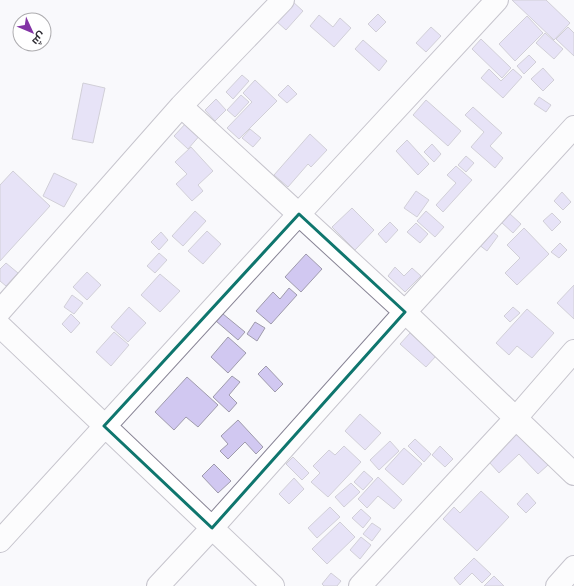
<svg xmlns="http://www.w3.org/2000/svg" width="574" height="586" font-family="Lora,Cairo,serif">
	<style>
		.building { fill: #d1c8f1; stroke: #9f9bac }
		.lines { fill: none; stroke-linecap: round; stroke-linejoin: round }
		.minor-casing { stroke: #888495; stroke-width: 24 }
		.minor { stroke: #fff; stroke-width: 22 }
		.marked { fill: none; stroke: #0f766e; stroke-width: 3; stroke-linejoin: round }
	</style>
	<rect width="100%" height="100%" fill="#f9f9fc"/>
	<path class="building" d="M512,0H546L570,23L554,40Z
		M292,1L303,11L286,30L275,20Z
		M378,14L386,22L376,32L368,24Z
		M319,15L333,27L340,18L351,28L334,47L310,26Z
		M527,16L543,33L515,61L499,44Z
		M431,27L441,36L426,52L416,43Z
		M568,27L574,33V56L556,39Z
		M545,33L563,49L554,59L536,43Z
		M481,39L511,68L502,78L472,49Z
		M363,40L387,61L379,71L355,49Z
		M529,55L536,62L524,74L517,66Z
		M543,68L554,80L543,91L531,79Z
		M489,69L501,81L513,69L522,77L503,98L481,78Z
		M242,75L249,81L233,99L226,92Z
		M255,80L277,101L239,139L227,128L252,102L243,93Z
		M83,83L105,88L93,143L72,139Z
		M288,85L297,94L287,103L278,95Z
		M241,95L249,102L235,117L227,110Z
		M539,97L551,105L546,112L534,104Z
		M216,99L226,110L215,121L205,110Z
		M426,100L461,131L448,146L413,115Z
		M473,107L502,133L490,146L503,158L495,168L471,147L484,132L465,115Z
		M187,122L201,134L188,149L174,136Z
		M250,129L261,138L253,147L242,138Z
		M310,134L327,150L311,167L308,164L288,187L274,175Z
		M407,140L429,164L418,175L396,151Z
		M432,144L441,154L434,162L424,152Z
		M191,147L213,171L198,185L203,191L192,201L176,184L187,174L175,162Z
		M466,156L474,163L466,172L458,165Z
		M456,166L472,180L443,212L436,205L456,183L447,175Z
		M13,171L50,206L0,261V185Z
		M54,173L77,184L64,207L43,196Z
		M416,191L429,200L417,217L404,208Z
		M562,192L571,202L563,210L554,201Z
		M352,208L374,230L355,250L332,227Z
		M195,211L206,221L183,246L172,236Z
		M426,211L444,227L435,237L417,221Z
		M509,213L521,224L513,233L501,222Z
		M552,213L561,222L552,231L543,221Z
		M390,222L398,230L386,243L378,234Z
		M416,223L428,234L420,243L407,232Z
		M524,228L549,254L517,285L505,273L520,258L507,245Z
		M489,229L498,236L487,251L478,244Z
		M207,231L221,244L203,264L188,251Z
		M161,232L168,240L159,250L151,242Z
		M560,243L567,250L559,258L551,252Z
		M159,253L167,260L155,273L147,266Z
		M306,254L322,269L301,292L285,277Z
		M6,263L18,273L6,286L0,281V269Z
		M395,267L404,276L412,268L421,276L405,292L388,276Z
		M87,272L101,285L87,300L73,287Z
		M160,274L180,291L160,312L141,295Z
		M574,285V319L557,303Z
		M289,288L297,295L271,324L256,311L273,292L280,299Z
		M72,295L83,303L74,314L64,307Z
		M129,307L146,323L128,342L111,327Z
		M513,307L520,313L510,322L504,316Z
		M527,309L554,333L532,358L517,346L509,355L496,343Z
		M71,314L80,323L71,333L62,324Z
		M223,314L245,332L238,340L216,321Z
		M255,322L265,328L257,341L247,334Z
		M114,332L129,345L111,366L96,352Z
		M410,333L436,356L426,367L400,344Z
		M228,337L246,353L228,373L211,357Z
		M266,366L283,384L275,392L258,374Z
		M232,376L240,382L229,395L237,403L229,412L213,397Z
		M187,377L218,405L198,427L186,417L174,430L155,412Z
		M360,414L381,433L365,450L345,431Z
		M238,420L263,447L256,454L245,442L228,459L220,451L228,444L221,436Z
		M517,433L548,465L538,474L519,454L499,473L489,462Z
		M415,439L431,454L424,462L408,446Z
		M390,441L399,451L379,470L370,460Z
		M344,446L361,462L328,497L311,482L320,473L313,466L329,450L335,455Z
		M440,446L453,459L445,467L432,455Z
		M404,448L422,464L403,485L385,469Z
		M293,457L309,473L302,480L286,464Z
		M214,464L231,481L218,493L202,476Z
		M364,471L373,479L363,490L354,482Z
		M378,477L402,500L394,509L378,496L367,508L358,499Z
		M294,478L304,489L289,504L279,494Z
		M351,483L360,492L344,507L335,497Z
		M481,491L509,517L477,551L443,519L454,507L460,513Z
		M527,493L536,503L526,513L517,504Z
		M330,507L340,517L317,538L308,528Z
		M361,509L371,518L363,528L352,518Z
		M340,522L355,537L327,564L312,549Z
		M372,523L381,529L372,541L363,534Z
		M361,537L371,545L360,559L350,550Z
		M474,558L491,574L482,583L472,573L460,585L454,578Z
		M331,573L341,581L337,586H324L322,584Z
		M494,576L504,586H484Z"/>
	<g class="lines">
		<g class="minor-casing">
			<path id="minor" d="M181,106L405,312L574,474
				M0,311L181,106L283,0
				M0,326L273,586
				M0,541L299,214L497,0
				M158,586L212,528L405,312L574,127
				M360,586L515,419L574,351
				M557,586L574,567"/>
		</g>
		<use href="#minor" class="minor"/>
	</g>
	<path d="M0 0H574V586H0ZM299,214L405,312L212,528L104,426Z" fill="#f9f9fc" fill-opacity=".55" fill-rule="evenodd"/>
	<path class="marked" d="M299,214L405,312L212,528L104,426Z"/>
	<g transform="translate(32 32) rotate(134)"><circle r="19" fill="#ffffff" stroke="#adacaf"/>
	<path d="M0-3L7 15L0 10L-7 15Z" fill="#8334a5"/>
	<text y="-6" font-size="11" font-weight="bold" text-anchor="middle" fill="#312f36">ش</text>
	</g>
</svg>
